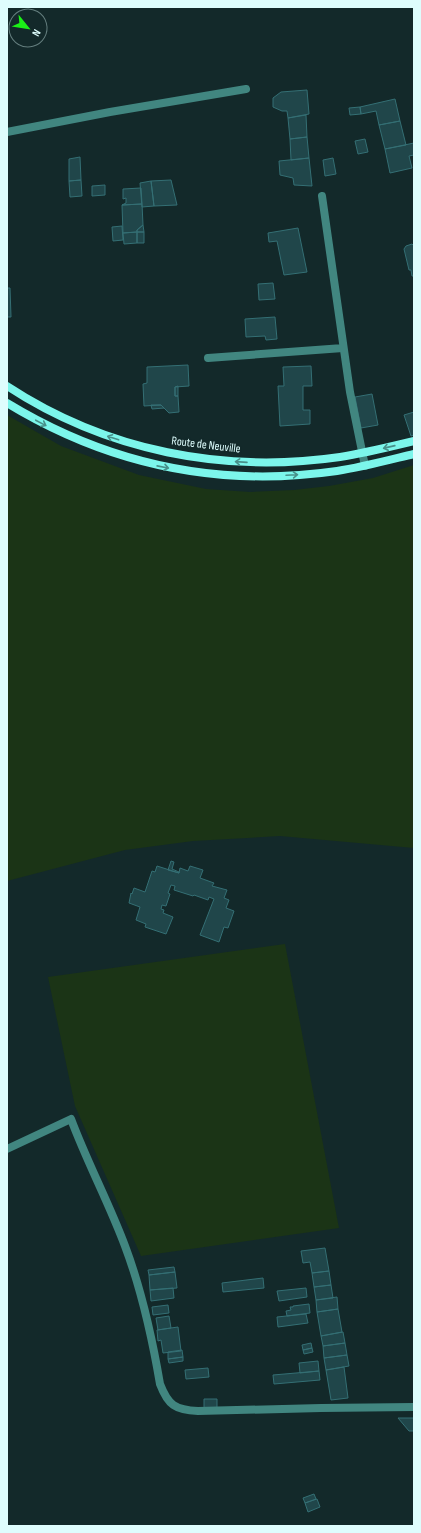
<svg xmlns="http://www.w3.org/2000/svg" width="421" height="1533" font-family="'Sofia Sans Condensed',sans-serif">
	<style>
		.green { fill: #1b3416 }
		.building { fill: #20464a; stroke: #346f74 }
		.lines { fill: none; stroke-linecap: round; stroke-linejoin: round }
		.lane { stroke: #418680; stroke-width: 8 }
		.street { stroke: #418680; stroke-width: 8 }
		.secondary { stroke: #7cf6eb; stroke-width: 8 }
		.oneway { stroke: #48908a }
		.labels { text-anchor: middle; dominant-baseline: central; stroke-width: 3.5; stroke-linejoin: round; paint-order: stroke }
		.street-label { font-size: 12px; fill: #defdfd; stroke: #13292a }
	</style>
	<rect width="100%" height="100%" fill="#13292a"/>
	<path class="green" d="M7,415L61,446L139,475L206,489L250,492L294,490L329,486L373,478L414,465V848L280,836L193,841L125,850L7,881Z
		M285,944L339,1228L141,1256L75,1106L48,977Z"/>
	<path class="building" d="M307,90L309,114L288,118L287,111H282L273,107V98L281,92Z
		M395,99L400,121L379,125L376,111L361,114L360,107Z
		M360,107L361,114L350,115L349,108Z
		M306,115L307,137L290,139L288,118Z
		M400,121L406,145L385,149L379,125Z
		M307,137L309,158L291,160L290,139Z
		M365,139L368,152L358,154L355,141Z
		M414,143V155L409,156L412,168L390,173L385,149Z
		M80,157L81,180L69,181V159Z
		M309,158L312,186L294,185L293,178L280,175L279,161Z
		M333,158L336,174L325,176L323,160Z
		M81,180L82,196L70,197L69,181Z
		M171,180L177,205L154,206L151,181Z
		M151,181L154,206L142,207L140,183Z
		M105,185V195L92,196V186Z
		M141,188L142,204L122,205L126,203V198L123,199V189Z
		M142,204L143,225L137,230V232L123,233L122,205Z
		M143,225L144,232H137V230Z
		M122,226L123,240L113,241L112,227Z
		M298,228L307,272L284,275L277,241L269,242L268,233Z
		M137,232H144V243H137Z
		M137,232V243L124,244L123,233Z
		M412,244L414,246V276H412L411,270H409L404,249L406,246Z
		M273,283L275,299L259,300L258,284Z
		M7,288H10L11,317H7Z
		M275,317L277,339L266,340L265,336L246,337L245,319Z
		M188,365L189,386L175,387V396H178L179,412L169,413L161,405L144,406L143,384L147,383V367Z
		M311,366L312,386H303V410H310V424L280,426L278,386H284L283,367Z
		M178,386V396H175V387Z
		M372,394L378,425L361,428L355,397Z
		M151,405H161L164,408L152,409Z
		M414,412V435L411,436L404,415Z
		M171,861L174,862L172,869L179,872V873L168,870Z
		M157,866L179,873L180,868L188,871L190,866L203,870L200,878L214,883L212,886L227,890L224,898L229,900L226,908L234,911L228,928L224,927L219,942L200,935L214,899L209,897L208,900L194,895L193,896L174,890L175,886L171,885L168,893L170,894L166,906L162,905L161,909L164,910L163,913L173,917L166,934L145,927L146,924L136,920L140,907L129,903L131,893L132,894L134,888L145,892L152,871L155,872Z
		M325,1248L329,1271L312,1273L310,1262L303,1263L301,1251Z
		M174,1267L175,1272L149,1275L148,1270Z
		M329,1271L331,1285L314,1287L312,1273Z
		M175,1272L177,1288L150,1290L149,1275Z
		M263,1278L264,1288L223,1292L222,1283Z
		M331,1285L333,1298L316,1300L314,1287Z
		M173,1288L174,1298L151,1301L150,1290Z
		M306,1288L307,1297L279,1301L277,1291Z
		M337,1297L338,1309L317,1312L316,1300Z
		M309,1304L310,1313L287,1316L286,1311L291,1310L290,1307H293V1306Z
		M168,1305L169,1313L153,1315L152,1307Z
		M338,1309L342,1332L321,1336L317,1312Z
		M306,1314L308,1323L278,1327L277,1317Z
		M169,1316L171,1328L158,1330L156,1318Z
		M178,1327L181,1351L163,1353L161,1340L158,1341L157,1330Z
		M343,1332L345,1343L323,1346L321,1336Z
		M311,1343L312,1348L303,1350L302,1345Z
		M345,1343L347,1355L324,1358L323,1346Z
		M312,1348L313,1352L304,1354L303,1350Z
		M182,1350L183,1357L168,1359V1352Z
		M347,1355L349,1366L326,1370L324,1358Z
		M183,1357V1361L169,1363L168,1359Z
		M318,1361L319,1371L300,1373L299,1363Z
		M344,1367L348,1398L331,1400L326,1370Z
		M208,1368L209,1377L186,1379L185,1370Z
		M319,1371L320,1380L274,1384L273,1375Z
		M204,1399H217V1408H204Z
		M398,1418H414V1431H409Z
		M314,1494L316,1499L305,1503L303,1498Z
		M317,1499L320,1507L308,1512L305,1503Z"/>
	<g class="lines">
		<path class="lane" d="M7,132L110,112L246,89
			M322,196L350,392L365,466
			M208,358L343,348"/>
		<path class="street" d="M7,1149L71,1119C87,1162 109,1203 125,1246C142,1291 152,1337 160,1384C168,1405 175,1410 198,1411L321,1408L414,1407"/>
		<path class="secondary" d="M7,386C106,451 224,474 340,457C365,453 389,447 414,441
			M7,403C109,465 219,488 337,471C363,467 389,460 414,454"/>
	</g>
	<defs><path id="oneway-shaft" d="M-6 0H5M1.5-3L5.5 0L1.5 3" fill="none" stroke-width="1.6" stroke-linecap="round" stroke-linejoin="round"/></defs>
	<g class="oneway">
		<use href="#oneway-shaft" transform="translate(41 423) rotate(28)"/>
		<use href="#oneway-shaft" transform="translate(113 438) rotate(-162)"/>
		<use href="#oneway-shaft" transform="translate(389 447) rotate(167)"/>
		<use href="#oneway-shaft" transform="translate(241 462) rotate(-176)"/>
		<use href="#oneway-shaft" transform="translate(163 467) rotate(11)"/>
		<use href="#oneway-shaft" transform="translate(292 475) rotate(-3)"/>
	</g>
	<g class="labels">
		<g class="street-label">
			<text transform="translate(206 445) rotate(7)">Route de Neuville</text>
		</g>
	</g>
	<rect width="421" height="1533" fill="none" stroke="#defdfd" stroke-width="16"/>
	<g transform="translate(28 28) rotate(120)"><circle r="19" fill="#13292a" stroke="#647e7e"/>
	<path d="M0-3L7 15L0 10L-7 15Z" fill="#1bf017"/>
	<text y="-6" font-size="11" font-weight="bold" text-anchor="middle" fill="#defdfd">N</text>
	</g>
</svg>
